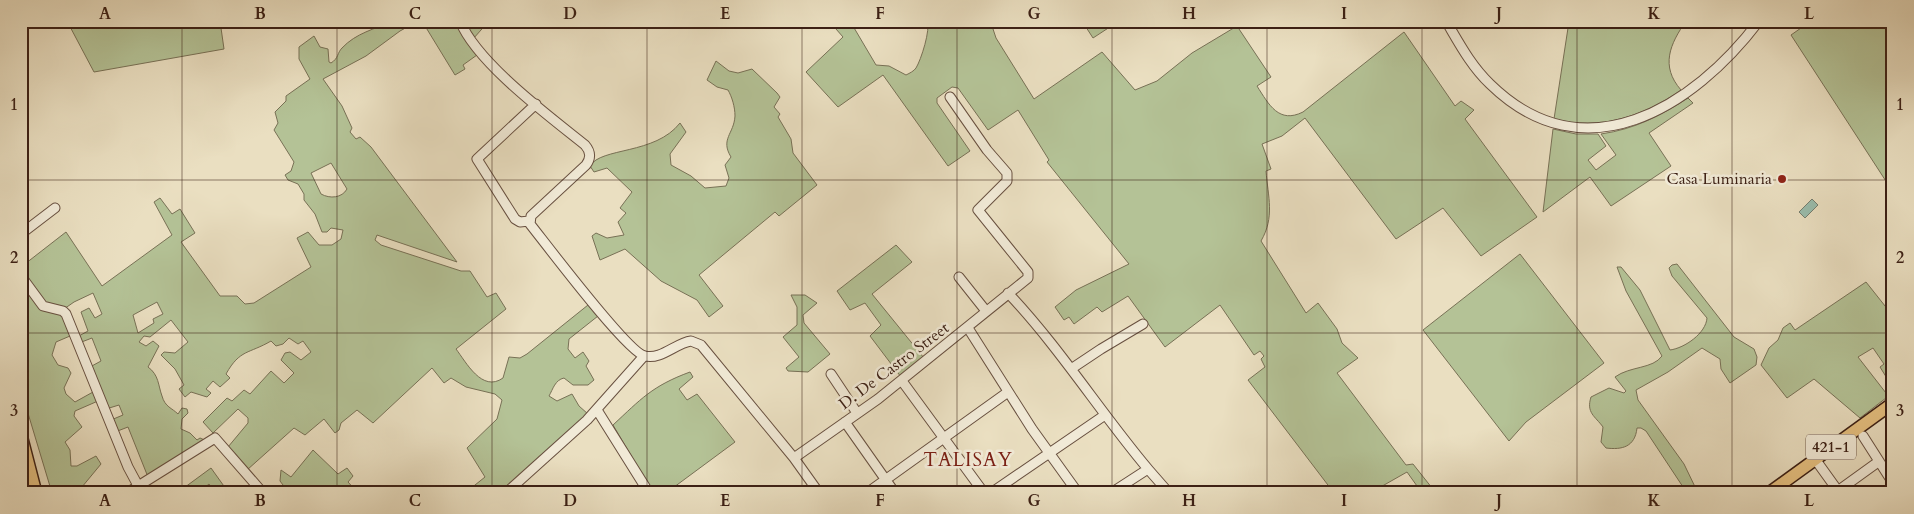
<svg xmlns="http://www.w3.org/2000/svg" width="1914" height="514" font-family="Cardo,serif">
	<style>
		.green { fill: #b4c296; stroke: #787156; fill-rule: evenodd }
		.water { fill: #99bdad; stroke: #747e70 }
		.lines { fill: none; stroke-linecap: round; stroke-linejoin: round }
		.minor-casing { stroke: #685040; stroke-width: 11 }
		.major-casing { stroke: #3c2015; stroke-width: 14 }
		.minor { stroke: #f1ead7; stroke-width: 9 }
		.major { stroke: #e5c080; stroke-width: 11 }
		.grid { fill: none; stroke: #3c2015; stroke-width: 1; stroke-opacity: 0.55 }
		.poi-dot { fill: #8f2418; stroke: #f1ead7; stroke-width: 2 }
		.labels { text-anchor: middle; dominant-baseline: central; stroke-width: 5; stroke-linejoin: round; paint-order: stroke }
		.shield { fill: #f1ead7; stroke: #725d4f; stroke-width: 1 }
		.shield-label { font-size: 15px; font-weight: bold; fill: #3c2015 }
		.poi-label { font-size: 16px; fill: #3c2015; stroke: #f1ead7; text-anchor: end }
		.street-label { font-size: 16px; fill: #3c2015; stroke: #f1ead7 }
		.quarter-label { font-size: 19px; letter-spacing: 1px; fill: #7a1f14; stroke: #f1ead7 }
		.neatline { fill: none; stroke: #3c2015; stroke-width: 2 }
		.grid-label { font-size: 16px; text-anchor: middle; font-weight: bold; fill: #3c2015 }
	</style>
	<rect width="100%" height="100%" fill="#eadfc1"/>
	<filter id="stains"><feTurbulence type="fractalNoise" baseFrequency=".004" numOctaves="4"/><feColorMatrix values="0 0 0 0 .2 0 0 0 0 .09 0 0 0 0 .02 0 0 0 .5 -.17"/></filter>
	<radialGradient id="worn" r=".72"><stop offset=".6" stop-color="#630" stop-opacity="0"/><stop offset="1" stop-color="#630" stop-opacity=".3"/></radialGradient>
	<path class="green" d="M67,21H220L224,49L94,72Z
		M393,21H418L400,31L366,56L323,79L342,106L352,128L350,132L356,139L360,137L371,147L457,262L377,235L375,240L381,245L461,271H470L487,297L496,293L506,309L456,349C466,362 482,393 503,378L509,357L520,358L527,354L588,305L598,316L569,339L568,349L575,358L583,352L589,361L586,366L594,380L588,385H573L564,378C555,380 553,389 549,396L557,401L572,394L579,406L588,414L500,493H465L485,477L467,448L497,419L502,400L495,394L466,387L451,378L444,383L432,368L373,423L357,410L341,423L339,430L335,433L324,419L305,435L294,428L247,470L228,447L248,423V418L238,409L213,433L203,422L227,398L232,401L244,390L250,394L271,371L284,383L294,373L281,360L285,353L290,352L301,360L311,352L303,341L298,344L289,338L283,344L276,346L271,341C249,354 240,349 226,374L230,378L220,387L213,381L206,389L211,393L207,397L191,392L185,397L179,389L184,385L175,369L161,355L164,352L175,353L188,342L171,320L150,337L144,336L139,342L146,346L153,341L159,346L148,367C159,375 158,385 162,396C165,407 172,408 178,414L182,408L187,409L188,413L182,419L181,429L190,433L197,440L200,438L207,441L148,477L128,427L115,432L111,420L123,415L119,405L106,409L90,367L101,361L92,338L79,343L77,337L88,331L81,312L89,308L95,318L102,314L93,293L74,302L64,309L49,307L21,272V267L66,232L102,286L172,235L154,202L160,198L172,214L180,209L195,233L181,242L220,296H237L245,304L254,303L311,267L297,238L308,232L319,245H332L341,239L343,230L331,228L327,232H322L315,214L304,200V194L298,184L288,180L285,175L291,171L294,162L274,130L278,123L275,112L286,101V96L310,79L299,59V47L314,36L320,47L328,49L329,62L331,63C339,58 337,53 342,48C356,33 375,29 393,21ZM331,163L347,189C342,198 330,199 321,194L311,173ZM157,302L163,314L153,319L154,323L138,333L133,315Z
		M422,21H457L466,41L477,55L463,65L465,69L455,75Z
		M464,21H489L473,39Z
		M829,21H850L876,65L889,66L906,75C910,73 914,71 916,68C921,60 931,29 927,21H1003L993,29L996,38L1034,99L1102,52L1135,90L1157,81L1192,53L1237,26L1271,77L1257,86C1269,105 1279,124 1303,112L1404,32L1455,106L1461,101L1474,110L1465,119L1537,217L1481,256L1443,208L1396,239L1305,118L1282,136L1262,144L1271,169L1266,171C1268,197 1275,217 1261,241L1306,313L1318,303L1337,329L1342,343L1358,358L1337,373L1406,465L1413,464L1436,493H1422L1407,472L1370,493H1334L1248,380L1265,367L1261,359L1264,356L1260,351L1254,355L1220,305L1165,347L1128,296L1102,312L1097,307L1074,324L1069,317L1064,320L1055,307L1076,290L1129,264L1047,162L1049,160L1018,110L988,130L958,88L952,87L937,98V103L970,151L948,166L883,75L838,107L806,72L843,37Z
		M1082,21H1119L1093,38Z
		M1528,21H1686C1670,44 1660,66 1681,90C1644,116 1600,131 1554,119L1568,28Z
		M1811,21H1893V192L1791,35Z
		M716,61L729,71L738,73L752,69L777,93L780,97L774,107L780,114L778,117L791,139L793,153L817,185L779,216L775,212L699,275L723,306L709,317L697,300L661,281L625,249L600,260L592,236L596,233L607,238L624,235L618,222L626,213L620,208L632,192L607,168L594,172L590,166C601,147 655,155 680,123L686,132L670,154L671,165L691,176L705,188L726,186L729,178L725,165L731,157C720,139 734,134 735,116C735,107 732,97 728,90L717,87L707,80Z
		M1688,98L1693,103L1649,133L1671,166L1611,206L1590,177L1543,212L1553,129L1576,134H1598L1606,146L1588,160L1596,170L1616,155L1601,134C1635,129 1660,116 1688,98Z
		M896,245L912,262L872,294L924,358L901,377L870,336L881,325L865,303L850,310L837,291Z
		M1520,254L1604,363L1526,422L1509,441L1423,330Z
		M1677,264L1734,337L1754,349L1757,357L1756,365L1730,383L1721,369L1720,359L1702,348L1668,372L1636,390L1638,400L1684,464L1698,493H1687L1646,431L1641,428H1637C1635,447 1622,450 1606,448L1601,442L1603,427C1595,416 1586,413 1591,397L1609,388L1624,393L1626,391L1615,377C1630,366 1653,369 1662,356L1626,291L1617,267H1621L1640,290L1670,350C1685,348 1706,333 1707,318L1672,276L1669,268L1672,265Z
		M21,280L43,310L62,315L70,336L56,342L52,355L58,365L68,368L71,373L64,388L66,394L75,402L93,392L98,401L75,411L74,416L82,427L65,442L70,450L71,466H77L96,456L101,464L77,493H52L21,390Z
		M1866,282L1893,316V388L1880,367L1884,364L1873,348L1858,357L1886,393V398L1860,418L1814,379L1787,398L1761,365L1769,348L1778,340L1783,328L1790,323L1795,330Z
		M791,295H805L817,303L803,315L804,323L830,354L808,372L788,371L786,368L799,357L783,337L797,325V307Z
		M690,372L693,377L679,389L687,400L697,394L735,442L666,493H653L613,425C641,399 652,386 690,372Z
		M313,450L338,474L347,468L353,476L348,482L358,493H289L280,481L281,470L291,477Z
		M211,468L226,489L216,493L209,484L198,493H177Z"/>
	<path class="water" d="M1812,199L1818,205L1805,218L1799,212Z"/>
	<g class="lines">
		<g class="minor-casing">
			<path id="minor" d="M460,21C477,63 549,116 585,145C591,152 591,158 586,165L531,216L530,224C546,244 628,353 645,356C661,360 676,343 691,341L701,345L794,458L819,493
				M1446,21C1459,43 1471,66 1490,84C1584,176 1693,108 1759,21
				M529,221L520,222L515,219L477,159L536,104
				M21,234L55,208
				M21,276L43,306L63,311L66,314L128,467L142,493
				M959,277L986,311
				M1008,293C1060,348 1100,412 1148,469
				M968,328L1032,429L1078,493
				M1071,369L1101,349L1143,324
				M831,374L857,413
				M902,381L984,493
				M597,410L649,493
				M845,422L895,493
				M1863,436L1893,483
				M794,458L878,399L1028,278V272L978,210L1007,181V173L987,150L950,97
				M1815,459L1838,491
				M127,493L215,438L263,493
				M506,493L587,420L644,356
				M867,493L1008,392
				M991,493L1105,415
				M1111,493L1148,469L1169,493
				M1835,493L1878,462"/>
		</g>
		<g class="major-casing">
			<path id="major" d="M21,435L36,493
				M1769,493L1893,403"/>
		</g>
		<use href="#minor" class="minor"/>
		<use href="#major" class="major"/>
	</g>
	<path class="grid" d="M182,21V493M337,21V493M492,21V493M647,21V493M802,21V493M957,21V493M1112,21V493M1267,21V493M1422,21V493M1577,21V493M1732,21V493M21,180H1893M21,333H1893"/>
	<circle class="poi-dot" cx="1782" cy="179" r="5"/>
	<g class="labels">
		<rect class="shield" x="1806" y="434.5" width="50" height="25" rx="4"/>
		<g class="shield-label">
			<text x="1831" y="447">421-1</text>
		</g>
		<g class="poi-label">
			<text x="1772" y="179">Casa Luminaria</text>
		</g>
		<g class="street-label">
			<text transform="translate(894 366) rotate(-37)">D. De Castro Street</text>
		</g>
		<g class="quarter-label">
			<text x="968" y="460">TALISAY</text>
		</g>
	</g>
	<rect width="1914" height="514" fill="none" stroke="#eadfc1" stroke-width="55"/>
	<rect x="28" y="28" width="1858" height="458" class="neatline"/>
	<g class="grid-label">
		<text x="105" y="19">A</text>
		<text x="260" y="19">B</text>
		<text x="415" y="19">C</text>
		<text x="570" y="19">D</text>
		<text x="725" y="19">E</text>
		<text x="880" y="19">F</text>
		<text x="1034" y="19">G</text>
		<text x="1189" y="19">H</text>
		<text x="1344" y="19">I</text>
		<text x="1499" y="19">J</text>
		<text x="1654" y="19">K</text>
		<text x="1809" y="19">L</text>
		<text x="14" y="110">1</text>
		<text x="1900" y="110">1</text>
		<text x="14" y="263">2</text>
		<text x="1900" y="263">2</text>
		<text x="14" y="416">3</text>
		<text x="1900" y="416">3</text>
		<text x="105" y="506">A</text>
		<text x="260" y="506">B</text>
		<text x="415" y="506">C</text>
		<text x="570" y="506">D</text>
		<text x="725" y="506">E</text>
		<text x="880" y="506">F</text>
		<text x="1034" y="506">G</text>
		<text x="1189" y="506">H</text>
		<text x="1344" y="506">I</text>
		<text x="1499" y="506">J</text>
		<text x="1654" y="506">K</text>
		<text x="1809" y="506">L</text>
	</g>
	<rect width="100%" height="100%" filter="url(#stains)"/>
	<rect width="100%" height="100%" fill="url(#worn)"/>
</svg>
